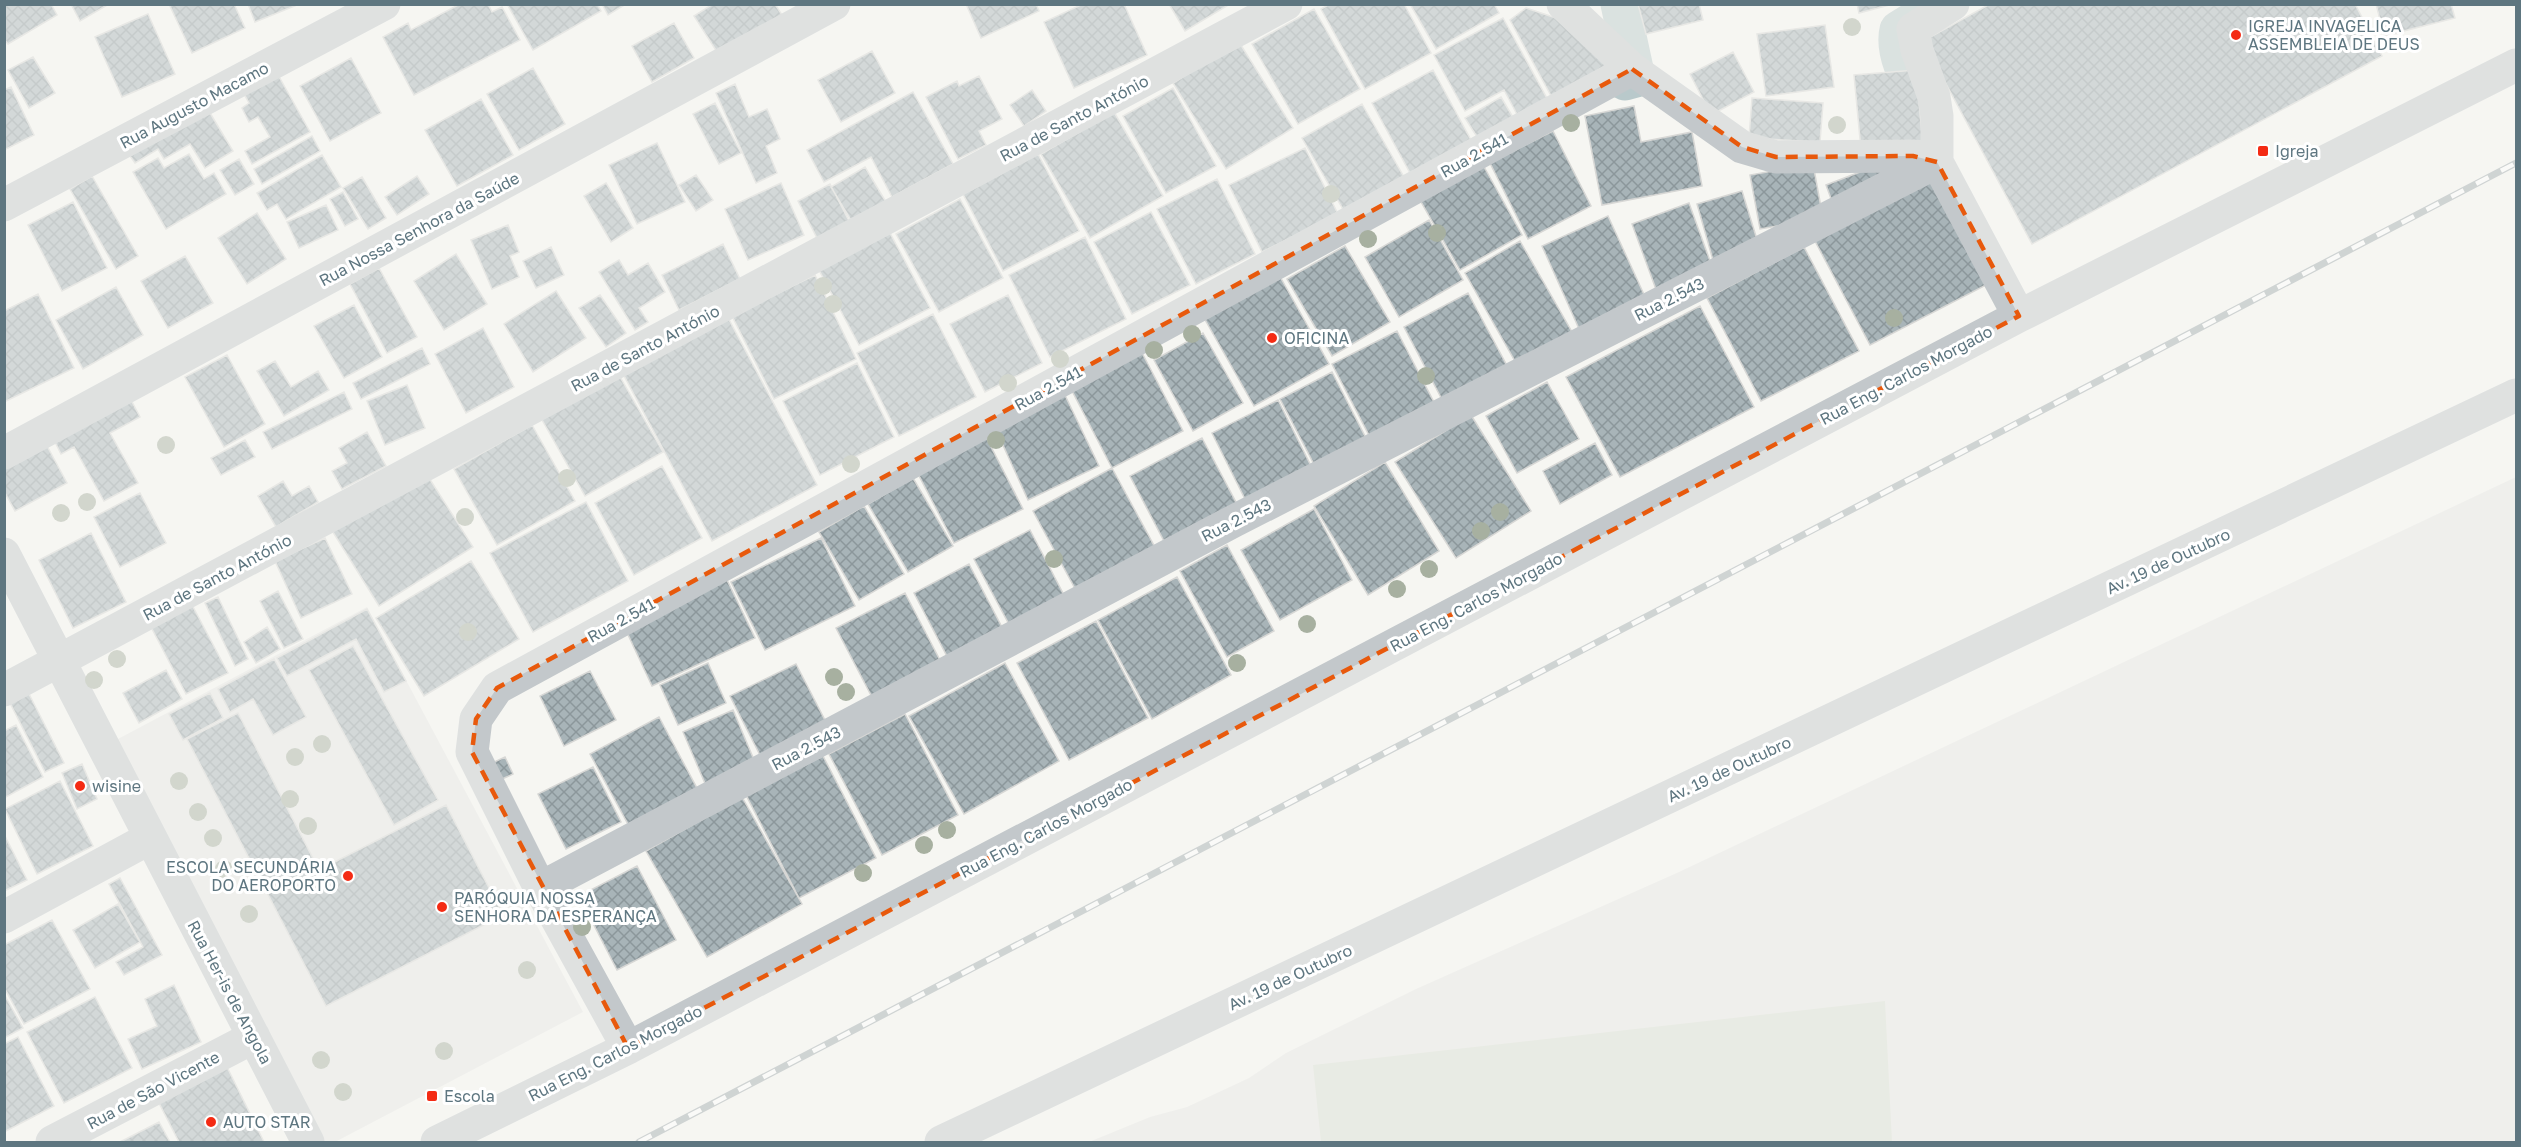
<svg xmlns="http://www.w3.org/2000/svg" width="2521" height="1147" font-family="'Golos Text',sans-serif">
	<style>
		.built { fill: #e7e7e5 }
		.pitch { fill: #d8ded2 }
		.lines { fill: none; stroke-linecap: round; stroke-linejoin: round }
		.canal { stroke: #b9c9cb; stroke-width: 39 }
		.building { fill: url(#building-cross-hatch); stroke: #d7d7d5; stroke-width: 1.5 }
		.minor { stroke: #c3c8cb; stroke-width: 33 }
		.rail-casing { stroke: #a1aaae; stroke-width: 7 }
		.rail { stroke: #fff; stroke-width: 4.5; stroke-dasharray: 14; stroke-linecap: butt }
		.tree { fill: #a7b0a0 }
		.marked { fill: none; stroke: #e8590c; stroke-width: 4.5; stroke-dasharray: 12 8; stroke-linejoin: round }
		.poi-dot { fill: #f42b14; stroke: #fff; stroke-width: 2 }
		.labels { text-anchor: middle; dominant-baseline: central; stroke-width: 6; stroke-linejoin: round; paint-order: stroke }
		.poi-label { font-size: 16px; fill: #5e7680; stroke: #fff; text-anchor: start }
		.street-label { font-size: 16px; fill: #5e7680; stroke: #fff }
	</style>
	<defs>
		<pattern id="building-cross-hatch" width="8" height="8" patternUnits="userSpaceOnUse" patternTransform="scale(1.5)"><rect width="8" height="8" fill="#a8b4b8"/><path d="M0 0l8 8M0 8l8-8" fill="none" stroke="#8c979b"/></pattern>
	</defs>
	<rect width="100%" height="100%" fill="#f6f6f2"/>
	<path class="built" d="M2516,477V1142H1089L1150,1117L1187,1107L1249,1078L1286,1053L1416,989L1679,872Z
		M367,607L583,1012L335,1142H321L116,740Z"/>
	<path class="pitch" d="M1885,1001L1892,1142H1321L1313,1065Z"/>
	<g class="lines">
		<path class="canal" d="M1620,4L1636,78L1625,81L1621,76
			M1929,120C1918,95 1892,57 1899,30L1938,6"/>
	</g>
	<path class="building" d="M4,4H51L57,15L8,44L4,39Z
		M71,4H109L80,21Z
		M169,4H234L245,28L192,53Z
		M248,4H296L297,5L255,22Z
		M460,4H488L492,12L502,7L520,40L414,95L383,37L408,23L411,30Z
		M507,4H597L601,11L533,50Z
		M602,4H626L608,15Z
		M713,4H775L782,15L719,55L694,16Z
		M966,4H1036L1039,11L981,38Z
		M1083,4H1124L1147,55L1074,88L1044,22Z
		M1169,4H1230L1185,31Z
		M1330,4H1404L1431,53L1365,89L1321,9Z
		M1410,4H1494L1499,13L1436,49Z
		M1638,4H1699L1703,20L1646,34Z
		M1857,4H1893L1859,13Z
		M1990,4H2355L2382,56L2032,244L1923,41Z
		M2376,4H2451L2455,18L2384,36Z
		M1526,8L1574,24L1617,66L1556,105L1510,20Z
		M1314,9L1360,89L1298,124L1252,44Z
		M148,14L175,74L122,97L95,37Z
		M1503,18L1549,102L1519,118L1504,90L1465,111L1434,55Z
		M674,23L694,58L652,82L632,46Z
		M1825,25L1834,87L1766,96L1757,34Z
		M1239,42L1293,128L1226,169L1173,83Z
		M872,51L895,93L841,122L818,80Z
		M1733,52L1754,92L1711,115L1690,74Z
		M33,57L55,93L29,108L8,70Z
		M351,58L381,113L330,141L300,86Z
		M533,68L565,124L519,150L487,94Z
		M1433,70L1471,140L1410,173L1372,103Z
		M1916,70L1923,145L1861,150L1854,75Z
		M277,73L310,132L252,164L245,151L270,137L258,117L249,122L242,108L249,103L243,92Z
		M979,76L1002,119L979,131L986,145L958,159L926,97L957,81L959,86Z
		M735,84L749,117L767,109L780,139L766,146L777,173L756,183L716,93Z
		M11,87L34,135L4,150V90Z
		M1173,88L1216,166L1166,193L1123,116Z
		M1032,90L1046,111L1024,126L1010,105Z
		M913,92L953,164L892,197L871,157L824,182L807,150Z
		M1501,97L1514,119L1479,140L1465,118Z
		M1752,98L1823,103L1820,142L1749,138Z
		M481,99L513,155L457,186L425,130Z
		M715,103L741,153L719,164L693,114Z
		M1362,104L1404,177L1344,211L1302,138Z
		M1634,106L1641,142L1692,132L1702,186L1602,205L1585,116Z
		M207,108L233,151L205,168L190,144L164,159L158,149L135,163L130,156Z
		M1114,112L1163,196L1090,238L1041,154Z
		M1553,131L1591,206L1528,239L1490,163Z
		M312,136L320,151L262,184L254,169Z
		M657,143L685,202L637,224L609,165Z
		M1305,148L1338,214L1262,252L1229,185Z
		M189,154L204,179L214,173L226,194L166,229L133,172L158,158L164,168Z
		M1038,154L1079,231L1003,271L963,194Z
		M322,155L341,187L286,219L277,204L267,210L257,193Z
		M1899,157L1906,176L1833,204L1826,185Z
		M239,159L254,184L235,195L220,170Z
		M1813,164L1823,218L1760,229L1750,175Z
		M1483,165L1522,235L1460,270L1420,200Z
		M865,167L889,207L855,227L831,187Z
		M696,175L713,200L696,211L679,185Z
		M92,176L138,256L116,269L70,189Z
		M417,176L429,194L397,215L385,197Z
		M362,177L386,218L368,229L343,188Z
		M1217,179L1255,254L1196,284L1157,209Z
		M1933,180L1988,284L1870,345L1815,241Z
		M606,183L633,228L611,242L584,196Z
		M781,183L804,235L748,260L725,209Z
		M830,184L850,223L818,240L798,201Z
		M1742,191L1759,246L1713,260L1697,204Z
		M343,192L358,219L345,226L330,199Z
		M960,199L1003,278L939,312L896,234Z
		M73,202L107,268L62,291L28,225Z
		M1689,203L1714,272L1657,292L1632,224Z
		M326,205L338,230L299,248L287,222Z
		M1151,212L1190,285L1132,314L1094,242Z
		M257,213L286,259L247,284L218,238Z
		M1608,216L1647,301L1580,331L1542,246Z
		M1429,220L1463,280L1399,317L1365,257Z
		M508,225L519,252L510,256L519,277L492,289L471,240Z
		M890,233L930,308L859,345L819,270Z
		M1085,237L1126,319L1050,357L1009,275Z
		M1520,241L1576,339L1520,370L1465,273Z
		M723,244L740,279L679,310L662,275Z
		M1345,246L1390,322L1332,356L1287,279Z
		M551,247L564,275L536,288L523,261Z
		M1804,247L1859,351L1761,401L1707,298Z
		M456,254L487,304L444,330L414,281Z
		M185,256L213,303L168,328L141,281Z
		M619,260L628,275L648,263L665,292L639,308L648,322L635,330L599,272Z
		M379,268L417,337L387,353L350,284Z
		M1278,273L1329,364L1254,406L1203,316Z
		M815,275L856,359L774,399L732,316Z
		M116,287L143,335L83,369L56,320Z
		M556,291L586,338L533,372L504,324Z
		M1468,293L1512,375L1447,409L1404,327Z
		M38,294L74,368L4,402V311Z
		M600,295L626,333L606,347L579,308Z
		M1008,295L1042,363L985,392L950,324Z
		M354,305L382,357L344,378L314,326Z
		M1700,306L1754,407L1620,477L1566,377Z
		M726,314L817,485L712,541L621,370Z
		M933,314L976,397L899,436L857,353Z
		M483,328L514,387L466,413L435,354Z
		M1397,331L1437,408L1372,441L1332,364Z
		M1203,333L1243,403L1193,431L1154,360Z
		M422,348L430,364L361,399L353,383Z
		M1140,349L1183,431L1112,468L1069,385Z
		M227,355L265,424L224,447L185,377Z
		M275,361L291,387L318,371L329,390L284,416L257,371Z
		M857,363L894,437L820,475L783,401Z
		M1332,372L1369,444L1317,470L1280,399Z
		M619,375L663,452L585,496L541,418Z
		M1547,382L1579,439L1517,473L1486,416Z
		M407,385L425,428L385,445L367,401Z
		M1062,389L1099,466L1028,500L992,421Z
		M344,392L352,409L272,449L263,432Z
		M130,398L140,417L110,433L138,483L104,501L74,447L61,454L54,440Z
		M1278,400L1312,468L1246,501L1212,433Z
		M1471,415L1531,511L1456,558L1395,462Z
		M532,425L575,501L497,545L454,469Z
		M367,432L386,466L342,489L332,471L347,463L339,448Z
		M985,435L1023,509L954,543L916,470Z
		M1202,438L1238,506L1165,543L1130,476Z
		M245,440L255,457L221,475L211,458Z
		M1595,443L1612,475L1560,504L1543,471Z
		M46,444L67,483L15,511L4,491V466Z
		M1385,462L1439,551L1368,595L1314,506Z
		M662,466L702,538L634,575L595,503Z
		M1112,468L1157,551L1078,594L1033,511Z
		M424,470L473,547L379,606L331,529Z
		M913,478L953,546L908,572L868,504Z
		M283,481L292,496L309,486L318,502L276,527L258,496Z
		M140,493L166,543L120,567L94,517Z
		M586,502L628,581L533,632L490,553Z
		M864,506L904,574L859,600L819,532Z
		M1314,509L1352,580L1280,620L1241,550Z
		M1030,530L1066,599L1011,628L974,559Z
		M91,533L126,602L73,628L39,560Z
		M325,538L352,594L301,618L275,561Z
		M821,538L855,606L765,650L731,582Z
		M1227,545L1274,631L1227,657L1180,571Z
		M471,561L519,639L424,696L376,618Z
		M969,564L1005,633L950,662L914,593Z
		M1177,577L1231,675L1152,719L1098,620Z
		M726,578L755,638L652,686L624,626Z
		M278,591L303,639L284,648L260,601Z
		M905,593L943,666L874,701L836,628Z
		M218,597L248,659L235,666L205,603Z
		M191,603L228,673L186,694L150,625Z
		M367,609L406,681L384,692L356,639L287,676L277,658Z
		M1096,621L1148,718L1069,760L1017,663Z
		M267,627L280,649L256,663L244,642Z
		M353,646L438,800L394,825L309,670Z
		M274,659L306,717L273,735L253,699L230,712L218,689Z
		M708,663L726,703L678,725L660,685Z
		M1005,663L1059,761L964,814L909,716Z
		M796,664L829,728L763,761L730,696Z
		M166,670L182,699L139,723L123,693Z
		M590,671L616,720L564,746L540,696Z
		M27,690L64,763L45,772L8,699Z
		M210,693L223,718L183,740L169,714Z
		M733,710L757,767L707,788L683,732Z
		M238,713L319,870L446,805L503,915L326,1006L187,739Z
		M905,714L958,815L882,855L829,754Z
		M659,717L698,790L629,826L590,754Z
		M16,725L43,777L4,798V731Z
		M823,756L876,858L799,898L746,795Z
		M505,757L513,774L500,780L492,763Z
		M82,764L97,799L77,809L62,773Z
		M593,767L621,822L566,849L538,794Z
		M60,781L93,846L37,874L5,809Z
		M742,797L802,904L707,957L646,851Z
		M4,834L27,880L4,891Z
		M637,866L676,940L617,970L579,896Z
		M120,878L162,955L124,975L116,962L143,947L109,884Z
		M118,904L140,942L95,968L73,930Z
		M52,920L90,989L24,1024L4,987V945Z
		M174,985L201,1042L142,1069L128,1039L157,1026L145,999Z
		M4,994L23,1028L4,1038Z
		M95,997L132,1068L64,1103L27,1032Z
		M18,1037L54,1106L4,1132V1044Z
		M227,1067L264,1142H179L158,1101Z
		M159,1122L170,1142H120Z"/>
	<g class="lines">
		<path class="minor" d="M1563,4L1632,69L1742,147L1776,157L1913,156L1924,157L1937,162
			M1953,4L1913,29L1917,50L1934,97L1937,116V162L2019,316
			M4,205L384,4
			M4,453L834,4
			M4,554L308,1142
			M4,690L1286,4
			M540,888L1234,521L1937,162
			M4,917L150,838
			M628,1048L540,888L472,752L476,719L497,688L1632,69
			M52,1142L254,1037
			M437,1142L628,1048L2019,316L2516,65
			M941,1142L2516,395"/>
		<g class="rail-casing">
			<path id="rail" d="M639,1142L2516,163"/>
		</g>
		<use href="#rail" class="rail"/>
	</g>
	<g class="tree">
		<circle cx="1852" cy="27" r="9"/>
		<circle cx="1571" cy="123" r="9"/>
		<circle cx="1837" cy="125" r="9"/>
		<circle cx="1331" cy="194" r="9"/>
		<circle cx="1437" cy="233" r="9"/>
		<circle cx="1368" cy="239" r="9"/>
		<circle cx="823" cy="286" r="9"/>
		<circle cx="833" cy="304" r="9"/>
		<circle cx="1894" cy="318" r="9"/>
		<circle cx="1192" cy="334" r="9"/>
		<circle cx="1154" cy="350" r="9"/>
		<circle cx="1060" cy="359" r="9"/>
		<circle cx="1426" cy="376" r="9"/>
		<circle cx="1008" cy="383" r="9"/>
		<circle cx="996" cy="440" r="9"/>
		<circle cx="166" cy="445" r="9"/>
		<circle cx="851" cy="464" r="9"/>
		<circle cx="567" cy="478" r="9"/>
		<circle cx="87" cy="502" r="9"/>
		<circle cx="1500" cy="512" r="9"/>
		<circle cx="61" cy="513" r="9"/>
		<circle cx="465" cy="517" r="9"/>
		<circle cx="1481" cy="531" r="9"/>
		<circle cx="1054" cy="559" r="9"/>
		<circle cx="1429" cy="569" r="9"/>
		<circle cx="1397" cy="589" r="9"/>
		<circle cx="1307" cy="624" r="9"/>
		<circle cx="468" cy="632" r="9"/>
		<circle cx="117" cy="659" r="9"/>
		<circle cx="1237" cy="663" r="9"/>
		<circle cx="834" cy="677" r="9"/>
		<circle cx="94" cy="680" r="9"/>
		<circle cx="846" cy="692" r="9"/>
		<circle cx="322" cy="744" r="9"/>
		<circle cx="295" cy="757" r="9"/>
		<circle cx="179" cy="781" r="9"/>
		<circle cx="290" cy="799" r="9"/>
		<circle cx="198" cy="812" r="9"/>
		<circle cx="308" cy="826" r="9"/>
		<circle cx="947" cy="830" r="9"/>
		<circle cx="213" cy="838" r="9"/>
		<circle cx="924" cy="845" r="9"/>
		<circle cx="224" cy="869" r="9"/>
		<circle cx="863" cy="873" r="9"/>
		<circle cx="249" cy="914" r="9"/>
		<circle cx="582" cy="927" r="9"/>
		<circle cx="527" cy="970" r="9"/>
		<circle cx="444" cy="1051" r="9"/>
		<circle cx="321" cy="1060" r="9"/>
		<circle cx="343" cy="1092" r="9"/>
	</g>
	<path d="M0 0H2521V1147H0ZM1632,69L1742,147L1776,157L1913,156L1937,162L2019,316L628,1048L472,752L476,719L497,688Z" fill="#f6f6f2" fill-opacity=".55" fill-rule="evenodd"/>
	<path class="marked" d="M1632,69L1742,147L1776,157L1913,156L1937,162L2019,316L628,1048L472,752L476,719L497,688Z"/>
	<g class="poi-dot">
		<circle cx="2236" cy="35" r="6"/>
		<rect x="2257" y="145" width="12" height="12" rx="3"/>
		<circle cx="1272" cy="338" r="6"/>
		<circle cx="80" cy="786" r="6"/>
		<circle cx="348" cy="876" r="6"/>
		<circle cx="442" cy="907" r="6"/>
		<rect x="426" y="1090" width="12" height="12" rx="3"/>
		<circle cx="211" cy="1122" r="6"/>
	</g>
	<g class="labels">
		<g class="poi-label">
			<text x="2248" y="26">IGREJA INVAGELICA<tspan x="2248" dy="18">ASSEMBLEIA DE DEUS</tspan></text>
			<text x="2275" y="151">Igreja</text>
			<text x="1284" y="338">OFICINA</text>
			<text x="92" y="786">wisine</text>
			<text x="336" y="867" text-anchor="end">ESCOLA SECUNDÁRIA<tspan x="336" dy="18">DO AEROPORTO</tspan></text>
			<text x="454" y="898">PARÓQUIA NOSSA<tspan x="454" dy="18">SENHORA DA ESPERANÇA</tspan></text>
			<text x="444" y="1096">Escola</text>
			<text x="223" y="1122">AUTO STAR</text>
		</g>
		<g class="street-label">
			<text transform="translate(194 105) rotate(-28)">Rua Augusto Macamo</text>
			<text transform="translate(1074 118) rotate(-28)">Rua de Santo António</text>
			<text transform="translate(1474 155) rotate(-29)">Rua 2.541</text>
			<text transform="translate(419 229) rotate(-28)">Rua Nossa Senhora da Saúde</text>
			<text transform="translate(1669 299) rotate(-27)">Rua 2.543</text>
			<text transform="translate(645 348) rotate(-28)">Rua de Santo António</text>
			<text transform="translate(1906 375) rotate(-28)">Rua Eng. Carlos Morgado</text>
			<text transform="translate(1048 388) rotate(-29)">Rua 2.541</text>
			<text transform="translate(1236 520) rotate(-27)">Rua 2.543</text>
			<text transform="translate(2168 561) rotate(-25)">Av. 19 de Outubro</text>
			<text transform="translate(217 577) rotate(-28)">Rua de Santo António</text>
			<text transform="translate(1476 602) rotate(-28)">Rua Eng. Carlos Morgado</text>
			<text transform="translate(621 620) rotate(-29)">Rua 2.541</text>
			<text transform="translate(806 748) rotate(-28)">Rua 2.543</text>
			<text transform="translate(1729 769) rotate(-25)">Av. 19 de Outubro</text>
			<text transform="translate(1046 828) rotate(-28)">Rua Eng. Carlos Morgado</text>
			<text transform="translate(1290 977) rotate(-25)">Av. 19 de Outubro</text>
			<text transform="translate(230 992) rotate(62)">Rua Her-is de Angola</text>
			<text transform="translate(615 1053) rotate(-27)">Rua Eng. Carlos Morgado</text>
			<text transform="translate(153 1090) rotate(-28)">Rua de São Vicente</text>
		</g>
	</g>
	<rect width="2521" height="1147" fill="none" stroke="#5e7680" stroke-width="12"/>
</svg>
